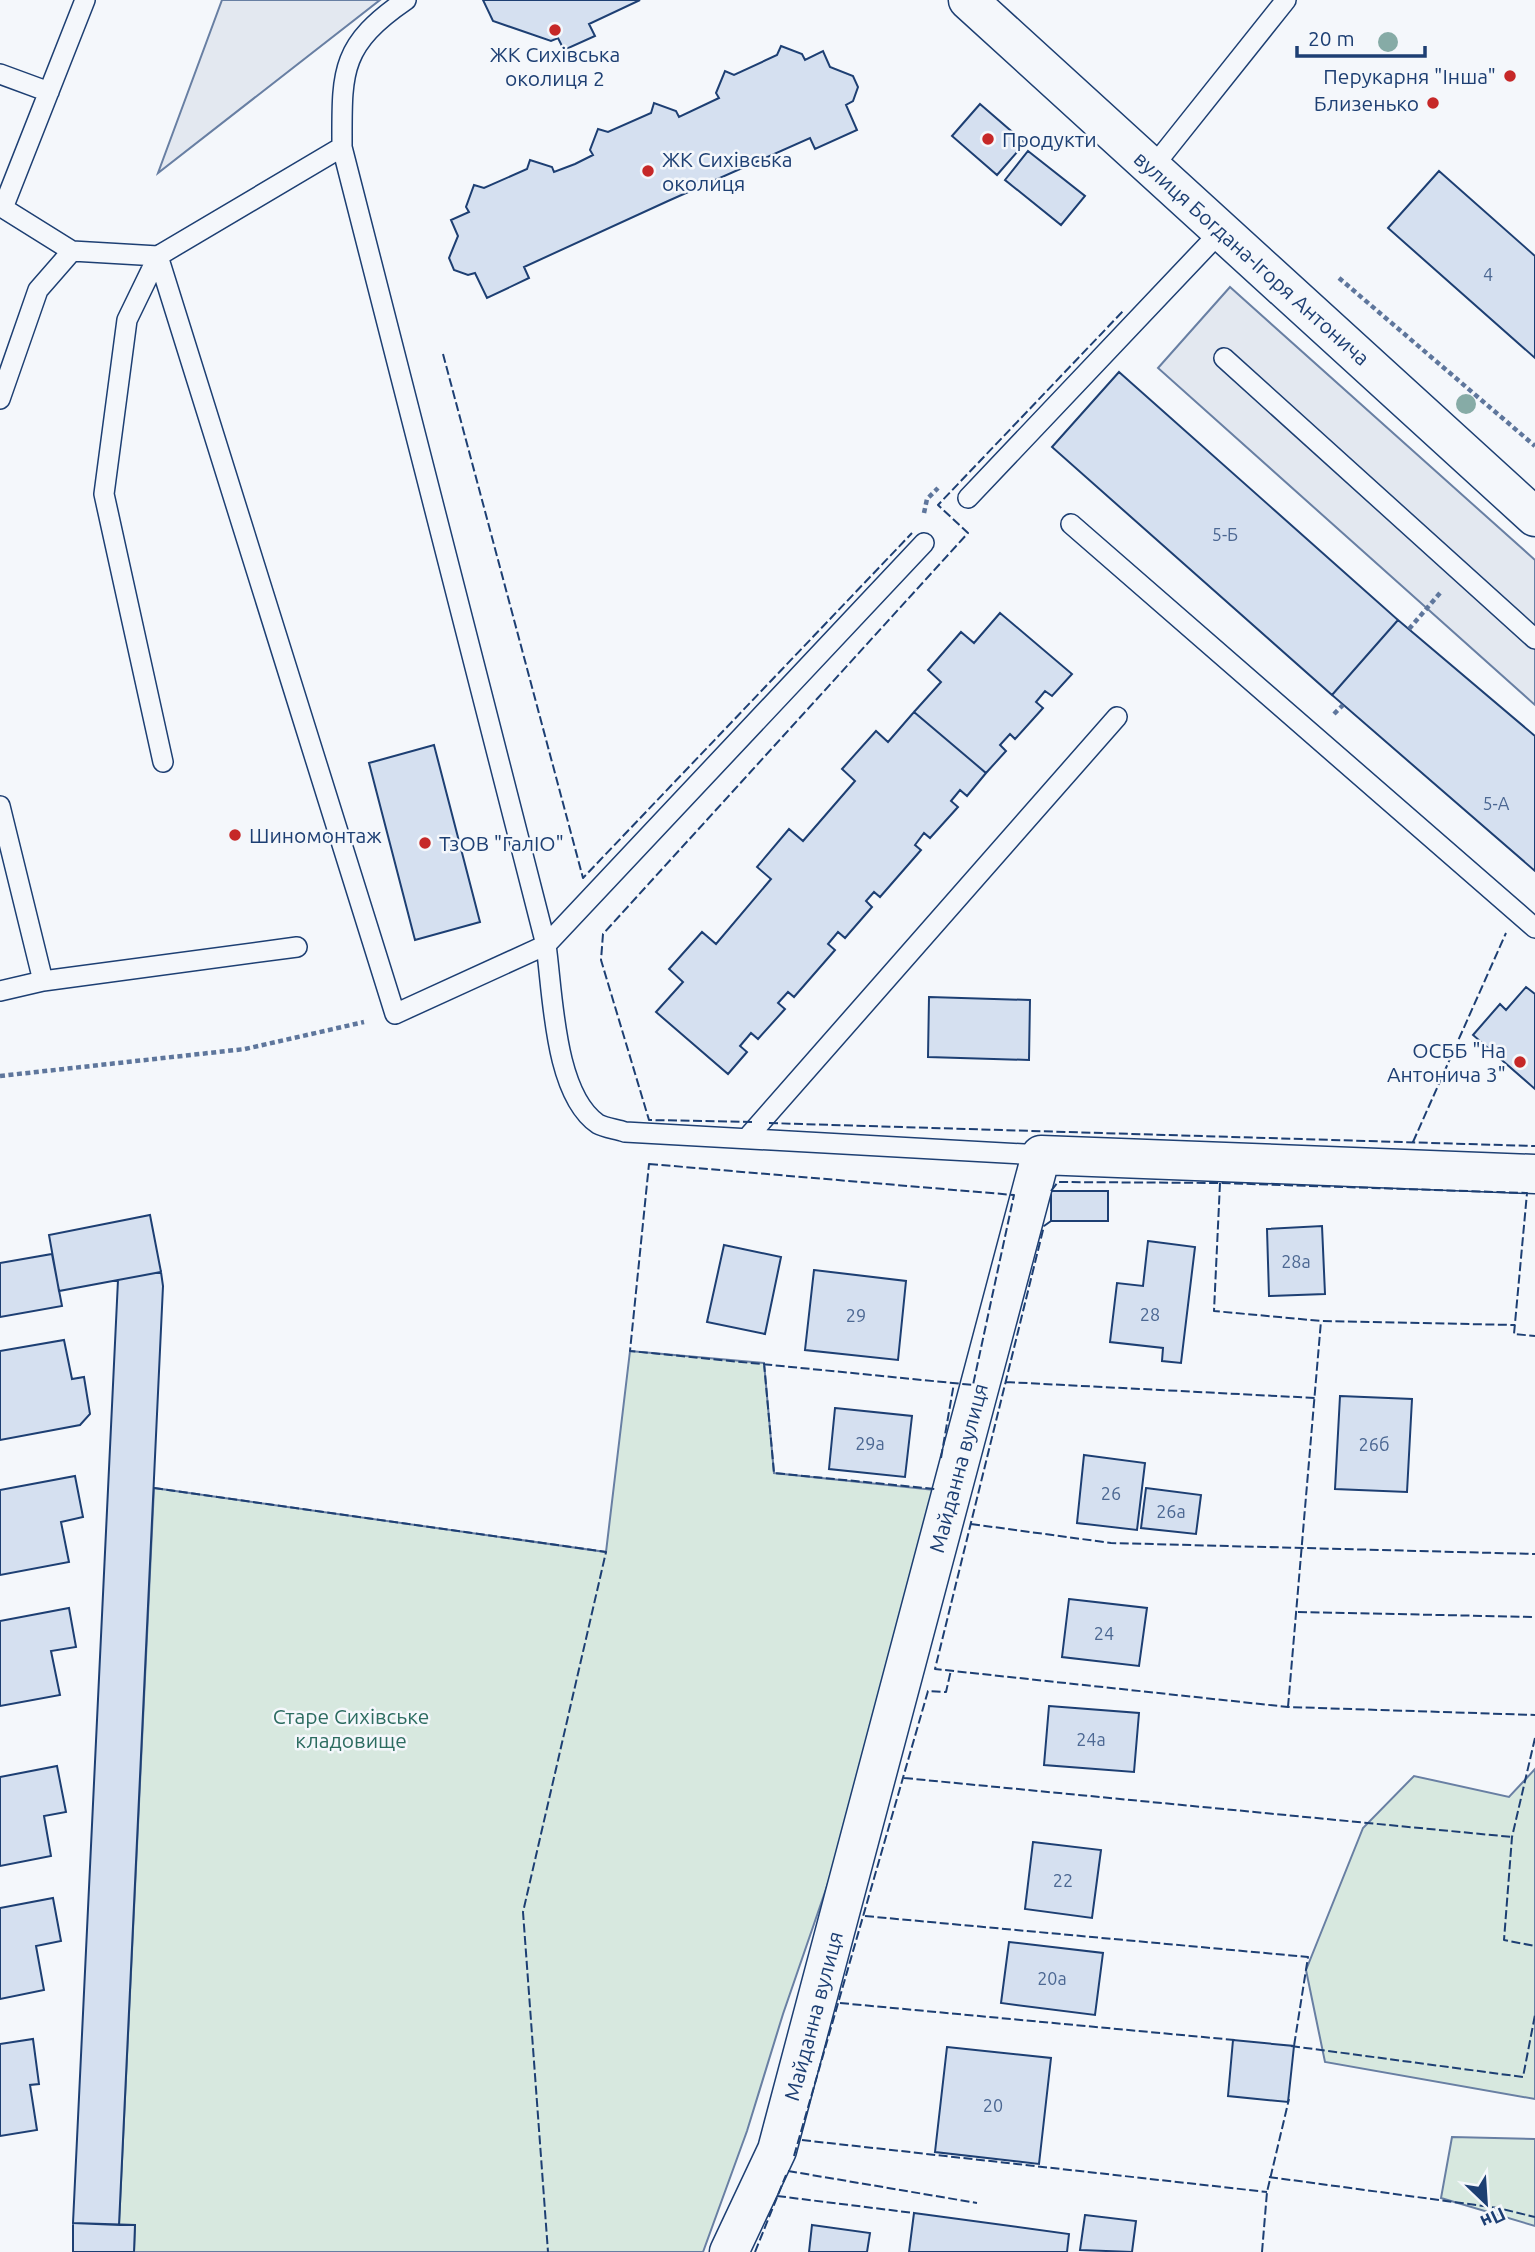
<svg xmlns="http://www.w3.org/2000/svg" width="1535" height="2252" font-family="Ubuntu,sans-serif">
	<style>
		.green { fill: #d7e8df; stroke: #687fa3; stroke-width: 2 }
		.parking { fill: #e3e8f0; stroke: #687fa3; stroke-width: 2 }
		.building { fill: #d5e0f0; stroke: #1d3f73; stroke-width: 2 }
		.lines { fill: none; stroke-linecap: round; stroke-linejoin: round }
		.lane-casing { stroke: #1d3f73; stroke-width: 22 }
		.street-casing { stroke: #1d3f73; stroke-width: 41 }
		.secondary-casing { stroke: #1d3f73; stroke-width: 41 }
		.path { stroke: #5e769c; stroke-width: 4.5; stroke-dasharray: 5 3.5; stroke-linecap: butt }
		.lane { stroke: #f4f7fb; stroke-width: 19 }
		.street { stroke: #f4f7fb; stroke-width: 38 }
		.secondary { stroke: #f4f7fb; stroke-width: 38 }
		.fence { stroke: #1d3f73; stroke-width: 2; stroke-dasharray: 9 3.5; stroke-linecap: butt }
		.tree { fill: #86aba6 }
		.poi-dot { fill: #c62828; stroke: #f4f7fb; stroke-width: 2.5 }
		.labels { text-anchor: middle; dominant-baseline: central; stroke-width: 5; stroke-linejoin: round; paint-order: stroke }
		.number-label { font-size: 18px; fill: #4b6792 }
		.poi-label { font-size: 21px; fill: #1d3f73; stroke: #f4f7fb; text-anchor: start }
		.street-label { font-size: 21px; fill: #1d3f73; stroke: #f4f7fb }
		.park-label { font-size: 21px; fill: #2c6c60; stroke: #f4f7fb }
	</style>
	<rect width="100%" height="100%" fill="#f4f7fb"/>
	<path class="green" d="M630,1351L764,1363L774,1473L935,1490L858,1796L783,2014L747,2131L703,2252H134L135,2225H119L154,1488L606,1552Z
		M1535,1769V2099L1325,2062L1306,1970L1363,1828L1414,1776L1509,1797Z
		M1452,2137L1535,2139V2226L1441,2198Z"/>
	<path class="parking" d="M222,0H380L158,173Z
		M1230,287L1535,560V705L1158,368Z"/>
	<path class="building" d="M483,0H640L589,24L595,36L564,50L558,38L551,41L493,21Z
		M781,46L802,54L805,60L823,51L830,67L853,76L858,87L853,101L846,105L857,130L815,149L810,138L668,201L524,267L529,278L487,298L475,273L468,275L454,270L449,258L458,236L451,220L469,212L466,207L474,185L484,188L527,169L530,160L552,167L554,172L575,164L593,155L590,150L598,129L608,132L651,113L654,103L676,111L679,117L719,98L716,93L725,71L734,75L777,55Z
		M980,104L1025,143L997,175L952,136Z
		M1028,151L1085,196L1061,225L1005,180Z
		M1439,171L1535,256V358L1388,228Z
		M1119,372L1398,620L1332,695L1052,447Z
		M1000,613L1072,674L1052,696L1045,691L1036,702L1043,708L1015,739L1010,734L1000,745L1006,751L986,773L914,712L941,682L928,670L961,632L974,643Z
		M1398,620L1535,736V871L1332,695Z
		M914,712L986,773L967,796L960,790L951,801L958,807L930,838L924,833L915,845L921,850L880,897L874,892L866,901L872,907L845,938L838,932L828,944L835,950L794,997L788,992L778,1003L785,1009L758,1039L751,1033L740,1046L747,1052L728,1074L656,1012L683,982L669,969L702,932L716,944L771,879L757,867L789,829L803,841L855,781L842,769L876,731L888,742Z
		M434,745L480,922L415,940L369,763Z
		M1526,987L1535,994V1089L1473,1035L1500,1004L1506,1010Z
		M929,997L1030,1000L1029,1060L928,1057Z
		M1051,1191H1108V1221H1051Z
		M150,1215L161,1272L59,1291L49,1235Z
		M1322,1226L1325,1294L1269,1296L1267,1229Z
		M1148,1241L1195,1247L1181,1363L1162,1361L1163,1348L1110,1342L1117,1283L1143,1286Z
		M724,1245L781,1257L765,1334L707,1322Z
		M52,1254L62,1306L0,1317V1263Z
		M814,1270L906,1281L898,1360L805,1350Z
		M161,1272L163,1286L119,2225L73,2223L118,1280Z
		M64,1340L72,1379L84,1377L90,1414L80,1425L0,1440V1351Z
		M1340,1396L1412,1399L1407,1492L1335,1489Z
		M835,1408L912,1416L905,1477L829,1469Z
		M1084,1455L1145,1463L1137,1530L1077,1523Z
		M75,1476L83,1517L61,1522L69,1562L0,1575V1490Z
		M1146,1488L1201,1495L1196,1534L1141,1528Z
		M1069,1599L1147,1608L1139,1666L1062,1657Z
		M69,1608L76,1647L51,1651L60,1695L0,1706V1621Z
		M1049,1706L1139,1713L1134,1772L1044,1765Z
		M57,1766L66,1812L44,1816L51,1856L0,1866V1777Z
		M1033,1842L1101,1850L1092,1918L1025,1909Z
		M53,1898L61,1941L36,1946L44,1990L0,1999V1908Z
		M1009,1942L1103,1953L1095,2015L1001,2003Z
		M33,2039L39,2084L30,2085L37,2130L0,2136V2044Z
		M1233,2040L1294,2046L1288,2102L1228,2096Z
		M947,2047L1051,2058L1039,2164L935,2152Z
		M914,2213L1069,2234L1067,2252H909Z
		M1085,2215L1136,2221L1132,2252L1080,2250Z
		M73,2223L135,2225L134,2252H73Z
		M812,2225L870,2233L867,2252H809Z"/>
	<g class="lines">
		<g class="lane-casing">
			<path id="lane" d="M85,0L3,208L72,251L158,256L395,1014L546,945L924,543
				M406,0C339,46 342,72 342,147L546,945C553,994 554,1094 598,1124C605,1128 617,1129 625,1132L1041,1155
				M0,74L49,92
				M1152,168L1286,0
				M1224,358L1535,639
				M0,399L38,290L72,251
				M968,498L1223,229
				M1071,524L1535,928
				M163,762L104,494L127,320L158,256L342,147
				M0,806L43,981L297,947
				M0,991L43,981
				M747,1138L1117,717"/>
		</g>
		<g class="street-casing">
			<path id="street" d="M729,2252L777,2150L1041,1155L1535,1174"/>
		</g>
		<g class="secondary-casing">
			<path id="secondary" d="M968,0L1535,517"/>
		</g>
		<path class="path" d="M1339,278L1535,446
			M924,513L927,499L938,488
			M1409,629L1440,593
			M1334,714L1343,705
			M0,1076L245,1049L364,1022"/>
		<use href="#lane" class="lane"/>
		<use href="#street" class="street"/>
		<use href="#secondary" class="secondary"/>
		<path class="fence" d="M443,354L583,878L912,533
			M752,1122L649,1120L601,960L603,934L968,533L938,505L1124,310
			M769,1123L1535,1146
			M1413,1142L1506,933
			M649,1164L1014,1195L973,1385L630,1351Z
			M1220,1183L1214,1311L1321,1321L1515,1325
			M1051,1191L1058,1182L1220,1183L1527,1193L1514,1334L1535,1336
			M1051,1221L1044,1226L935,1669L1288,1707L1535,1715
			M764,1363L774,1473L935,1489
			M1006,1382L1315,1398
			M941,1458L954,1383
			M154,1488L606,1552L523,1912L548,2252
			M971,1524L1111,1543L1535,1554
			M1298,1612L1535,1617
			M1288,1707L1321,1321
			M1535,1738L1512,1837L1504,1940L1535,1946
			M904,1778L1512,1837
			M865,1916L1308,1957L1294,2046
			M840,2003L1235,2040
			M1291,2046L1523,2077L1535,2015
			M802,2140L1267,2192
			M794,2156L928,1691L946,1692L951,1670
			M788,2171L977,2203
			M1269,2177L1498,2208L1535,2217
			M777,2196L914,2213
			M755,2252L786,2175
			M1262,2252L1267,2192L1289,2099"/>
	</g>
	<g class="tree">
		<circle cx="1388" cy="42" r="10"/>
		<circle cx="1466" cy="404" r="10"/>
	</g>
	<g class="poi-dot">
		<circle cx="555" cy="30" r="7"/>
		<circle cx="1510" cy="76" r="7"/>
		<circle cx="1433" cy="103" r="7"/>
		<circle cx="988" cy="139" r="7"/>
		<circle cx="648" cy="171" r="7"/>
		<circle cx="235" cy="835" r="7"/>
		<circle cx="425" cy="843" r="7"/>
		<circle cx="1520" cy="1062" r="7"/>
	</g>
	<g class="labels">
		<g class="number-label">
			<text x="1488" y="274">4</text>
			<text x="1225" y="534">5-Б</text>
			<text x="1496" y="803">5-А</text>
			<text x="1296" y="1261">28а</text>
			<text x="1150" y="1314">28</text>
			<text x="856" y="1315">29</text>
			<text x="870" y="1443">29а</text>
			<text x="1374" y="1444">26б</text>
			<text x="1111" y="1493">26</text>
			<text x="1171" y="1511">26а</text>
			<text x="1104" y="1633">24</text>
			<text x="1091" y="1739">24а</text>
			<text x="1063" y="1880">22</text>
			<text x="1052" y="1978">20а</text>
			<text x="993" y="2105">20</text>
		</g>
		<g class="poi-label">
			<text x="555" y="54" text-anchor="middle">ЖК Сихівська<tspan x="555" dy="24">околиця 2</tspan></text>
			<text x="1496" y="76" text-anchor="end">Перукарня "Інша"</text>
			<text x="1419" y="103" text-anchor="end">Близенько</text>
			<text x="1002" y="139">Продукти</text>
			<text x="662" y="159">ЖК Сихівська<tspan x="662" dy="24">околиця</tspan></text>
			<text x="249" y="835">Шиномонтаж</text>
			<text x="439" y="843">ТзОВ "ГалІО"</text>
			<text x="1506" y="1050" text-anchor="end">ОСББ "На<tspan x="1506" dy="24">Антонича 3"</tspan></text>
		</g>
		<g class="street-label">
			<text transform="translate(1252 258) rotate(42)">вулиця Богдана-Ігоря Антонича</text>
			<text transform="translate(958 1468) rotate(-75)">Майданна вулиця</text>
			<text transform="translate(813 2016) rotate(-75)">Майданна вулиця</text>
		</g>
		<g class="park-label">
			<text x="351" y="1716">Старе Сихівське<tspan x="351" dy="24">кладовище</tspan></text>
		</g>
	</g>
	<g transform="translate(1486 2203) rotate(155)" stroke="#f4f7fb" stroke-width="5" paint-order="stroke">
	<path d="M0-5L12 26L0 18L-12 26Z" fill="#1d3f73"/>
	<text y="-10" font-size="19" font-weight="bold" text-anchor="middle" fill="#1d3f73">Пн</text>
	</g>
	<path d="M1297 46v10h128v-10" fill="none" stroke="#1d3f73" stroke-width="3.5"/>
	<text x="1308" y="46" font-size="21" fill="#1d3f73" stroke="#f4f7fb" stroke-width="5" paint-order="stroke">20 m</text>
</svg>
